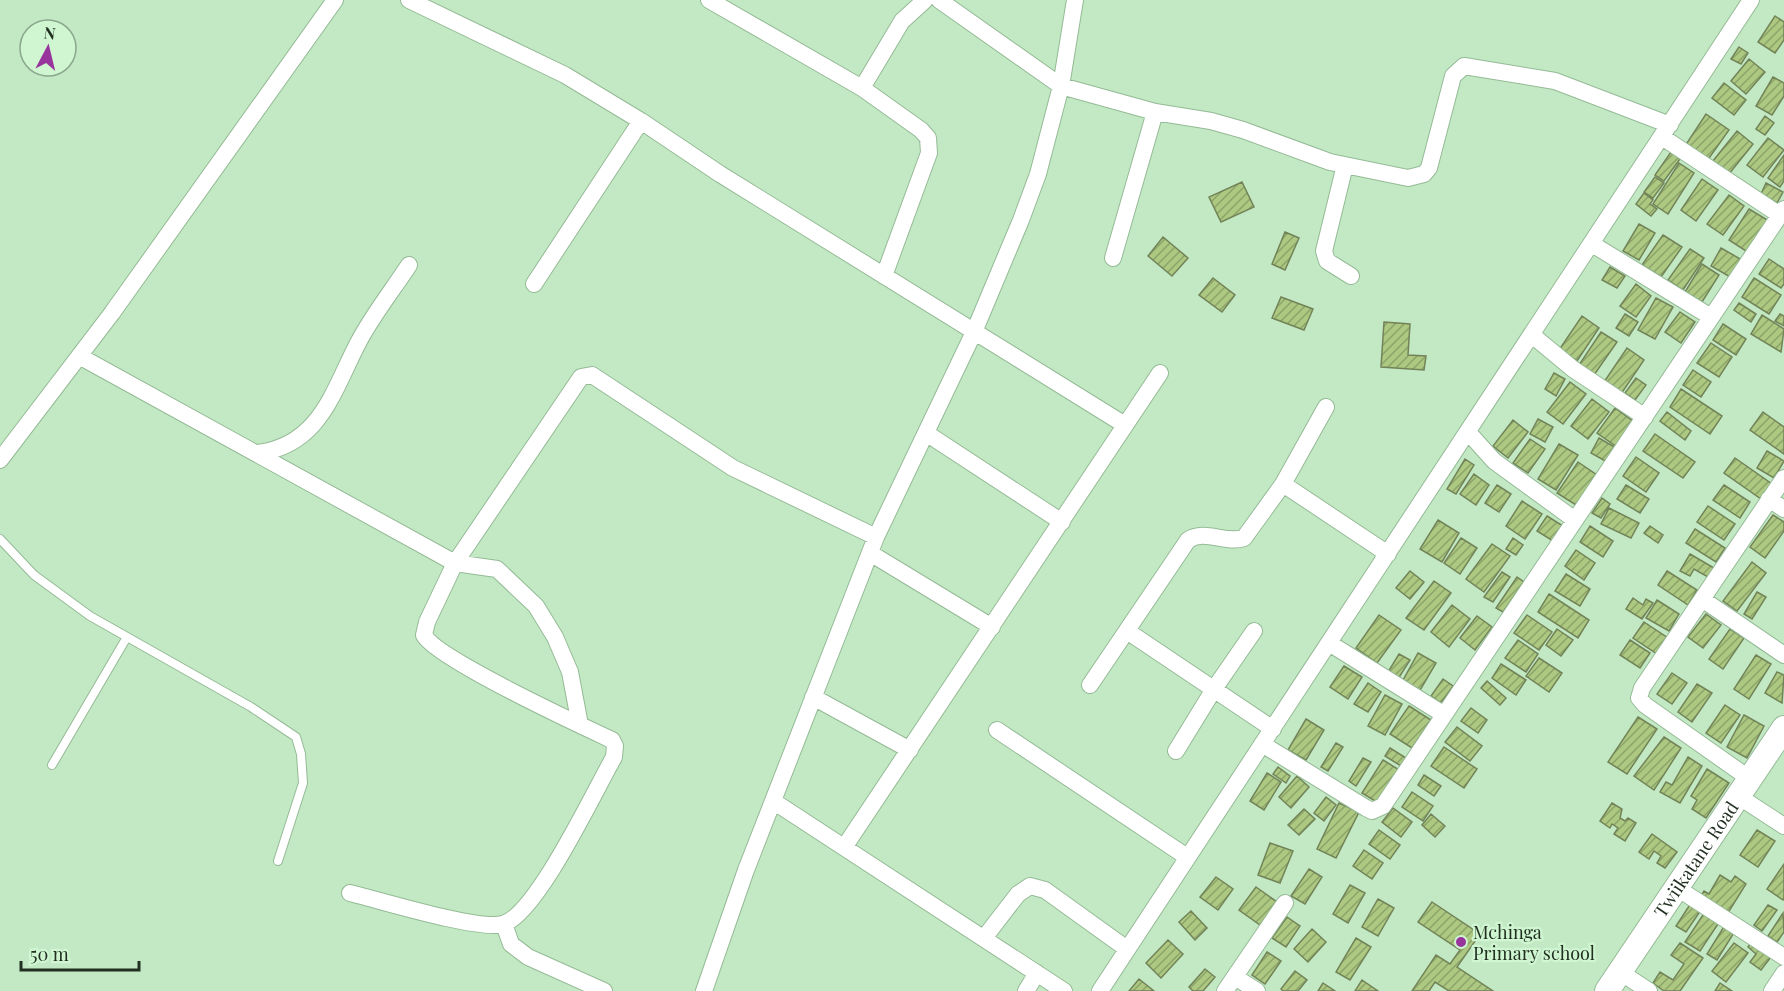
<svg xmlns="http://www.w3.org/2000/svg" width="1784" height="991" font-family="'Playfair Display',serif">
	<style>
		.building { fill: url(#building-hatch); stroke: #728358; stroke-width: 1.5 }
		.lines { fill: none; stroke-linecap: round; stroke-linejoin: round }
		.lane-casing { stroke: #95ba96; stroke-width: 10 }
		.street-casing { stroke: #95ba96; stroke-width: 18 }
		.secondary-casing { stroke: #95ba96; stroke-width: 26 }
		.lane { stroke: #fff; stroke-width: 8 }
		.street { stroke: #fff; stroke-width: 16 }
		.secondary { stroke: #fff; stroke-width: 24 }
		.poi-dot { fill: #98359c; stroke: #cff6d1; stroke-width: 2 }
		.labels { text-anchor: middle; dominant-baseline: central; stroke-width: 4.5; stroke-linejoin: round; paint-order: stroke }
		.street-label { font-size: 18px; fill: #223022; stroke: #cff6d1 }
		.poi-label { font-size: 18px; fill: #223022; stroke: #cff6d1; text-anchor: start }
	</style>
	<defs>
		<pattern id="building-hatch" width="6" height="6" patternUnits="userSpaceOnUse" patternTransform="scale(1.5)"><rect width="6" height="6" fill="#adc981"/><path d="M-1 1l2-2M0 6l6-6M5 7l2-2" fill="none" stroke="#8ca469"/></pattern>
	</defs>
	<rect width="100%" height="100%" fill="#c2e9c4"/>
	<path class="building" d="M1775,16L1784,22V40L1775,53L1758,42Z
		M1739,47L1748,53L1741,64L1731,59Z
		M1749,59L1765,72L1746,94L1731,81Z
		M1773,77L1784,83V96L1772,115L1756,106Z
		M1724,83L1746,100L1734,115L1712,98Z
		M1706,114L1729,130L1707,161L1685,146Z
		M1765,116L1774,123L1765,135L1756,129Z
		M1737,131L1753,144L1729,174L1713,161Z
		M1768,138L1784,150L1763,177L1747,165Z
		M1671,152L1680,159L1664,181L1655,175Z
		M1784,155V181L1780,187L1768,178Z
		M1679,163L1694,173L1668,214L1653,204Z
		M1655,177L1664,183L1653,198L1644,192Z
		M1702,179L1718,190L1696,221L1681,210Z
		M1242,182L1254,207L1221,222L1209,197Z
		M1766,183L1783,192L1777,203L1761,194Z
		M1644,193L1653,200L1650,204L1657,209L1651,216L1636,204Z
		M1729,195L1744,206L1723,235L1707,224Z
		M1749,209L1769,221L1749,253L1729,240Z
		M1639,224L1655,233L1639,260L1623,251Z
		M1285,232L1299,238L1285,270L1272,264Z
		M1663,235L1682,247L1661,277L1642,265Z
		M1163,237L1188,258L1172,276L1148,256Z
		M1721,248L1742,260L1732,278L1711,266Z
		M1690,249L1704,258L1683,290L1668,280Z
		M1769,259L1784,269V284L1781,288L1759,274Z
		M1702,264L1719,275L1702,302L1685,292Z
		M1610,267L1625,276L1617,288L1602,280Z
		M1213,278L1235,295L1222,312L1199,295Z
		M1754,278L1781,295L1769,314L1742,297Z
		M1636,284L1651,296L1636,317L1620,306Z
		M1281,297L1313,309L1304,330L1272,318Z
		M1656,298L1673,307L1655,339L1638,330Z
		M1739,303L1756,314L1751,322L1734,310Z
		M1680,312L1695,322L1681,343L1665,332Z
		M1625,314L1638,322L1629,336L1616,328Z
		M1780,314L1784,316V326L1775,321Z
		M1762,315L1784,329L1781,352L1751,334Z
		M1582,316L1599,328L1577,361L1559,350Z
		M1384,322L1410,324L1408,355L1426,356L1424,370L1381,367Z
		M1723,324L1746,339L1736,355L1713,340Z
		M1601,332L1617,342L1594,375L1579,365Z
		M1711,343L1732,357L1719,377L1697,363Z
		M1627,348L1644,360L1621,394L1604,382Z
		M1693,370L1711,382L1701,397L1683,385Z
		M1554,373L1565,379L1556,396L1545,389Z
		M1636,378L1646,385L1635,400L1625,393Z
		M1570,382L1586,394L1563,424L1547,412Z
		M1681,389L1722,416L1710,434L1670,407Z
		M1592,399L1609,412L1588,439L1571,426Z
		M1615,408L1634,422L1617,447L1597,433Z
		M1667,412L1691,431L1685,440L1660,421Z
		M1763,412L1784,427V454L1750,430Z
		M1538,419L1553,427L1545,442L1530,434Z
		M1513,420L1528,432L1508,458L1493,446Z
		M1655,434L1695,462L1683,478L1643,451Z
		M1599,438L1616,448L1607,462L1591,453Z
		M1530,439L1545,449L1528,473L1513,463Z
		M1559,444L1578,455L1556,490L1538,479Z
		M1767,451L1784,461L1774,478L1757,468Z
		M1636,457L1659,473L1646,492L1623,476Z
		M1735,458L1772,484L1761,499L1724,473Z
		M1465,459L1474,465L1456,494L1447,489Z
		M1578,462L1597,475L1576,505L1557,493Z
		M1474,474L1489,485L1476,505L1460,494Z
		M1497,485L1511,494L1499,512L1485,503Z
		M1626,485L1649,499L1640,513L1617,499Z
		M1724,485L1750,502L1740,518L1713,500Z
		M1602,498L1610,504L1601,518L1592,513Z
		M1522,501L1542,514L1525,539L1506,526Z
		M1708,506L1735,524L1724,540L1697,522Z
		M1609,508L1639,523L1631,538L1601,524Z
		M1773,515L1784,522V531L1765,558L1750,547Z
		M1547,516L1563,526L1553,541L1537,531Z
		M1438,520L1459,533L1442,562L1420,549Z
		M1590,526L1613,541L1603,557L1580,542Z
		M1650,526L1663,535L1658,543L1644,533Z
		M1695,529L1725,548L1716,562L1686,543Z
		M1461,538L1477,548L1460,574L1444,563Z
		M1513,538L1523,545L1516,555L1506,549Z
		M1492,544L1510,556L1484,592L1466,579Z
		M1576,550L1595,563L1584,580L1565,566Z
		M1690,554L1714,568L1708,577L1694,569L1690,576L1680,571Z
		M1752,562L1766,573L1737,611L1723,601Z
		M1410,571L1424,582L1410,599L1396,588Z
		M1667,571L1697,590L1688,605L1658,585Z
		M1502,572L1510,577L1493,602L1484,597Z
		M1566,574L1590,589L1580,606L1555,591Z
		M1517,577L1524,582L1503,612L1496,608Z
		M1434,581L1451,593L1424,630L1406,618Z
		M1757,592L1766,597L1752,619L1744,614Z
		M1549,594L1589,620L1578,638L1538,612Z
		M1633,598L1643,605L1646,599L1653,603L1642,619L1626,609Z
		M1657,600L1679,614L1669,631L1646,618Z
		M1452,605L1470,619L1449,647L1431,632Z
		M1706,614L1721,625L1703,648L1688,637Z
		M1379,615L1401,630L1377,663L1356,648Z
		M1527,615L1552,632L1539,650L1514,633Z
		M1477,616L1492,627L1475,650L1460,638Z
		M1644,622L1668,638L1657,654L1633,638Z
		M1557,629L1573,640L1561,656L1546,645Z
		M1730,629L1744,638L1723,669L1709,659Z
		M1518,640L1538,654L1526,672L1505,658Z
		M1630,640L1650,653L1640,668L1620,655Z
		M1418,653L1436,663L1419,692L1402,682Z
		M1399,654L1410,660L1398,679L1388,672Z
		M1756,655L1771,664L1749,699L1734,689Z
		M1539,658L1562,673L1549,692L1526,676Z
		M1501,664L1526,680L1516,695L1492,678Z
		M1344,666L1362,677L1348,699L1330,687Z
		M1777,672L1784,675L1782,703L1765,693Z
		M1672,673L1687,683L1672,704L1657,694Z
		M1443,679L1453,686L1441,703L1431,696Z
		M1487,681L1506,698L1500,705L1481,688Z
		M1368,683L1381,692L1368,712L1354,704Z
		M1697,684L1712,693L1692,722L1678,712Z
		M1385,695L1402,704L1385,735L1368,726Z
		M1725,705L1740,715L1721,743L1706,733Z
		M1409,706L1431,720L1412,748L1390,734Z
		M1471,708L1487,720L1478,733L1461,721Z
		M1744,715L1764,726L1747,758L1727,747Z
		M1638,717L1657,729L1627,774L1608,762Z
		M1306,719L1324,730L1306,760L1288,750Z
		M1457,727L1482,746L1470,761L1445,742Z
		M1664,737L1681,748L1654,790L1634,776Z
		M1336,743L1343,747L1328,771L1321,767Z
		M1444,747L1477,769L1464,788L1431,766Z
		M1390,748L1406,758L1401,766L1385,756Z
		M1688,757L1702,766L1680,803L1660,792L1666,782L1672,785Z
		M1363,758L1371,762L1356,786L1349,781Z
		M1383,760L1401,771L1380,804L1362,793Z
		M1278,767L1290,776L1286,783L1273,774Z
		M1707,769L1729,783L1706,818L1692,809L1697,800L1691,796Z
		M1267,773L1281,782L1264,810L1250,801Z
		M1424,775L1441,786L1434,796L1418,785Z
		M1297,776L1309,787L1291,808L1279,797Z
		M1412,792L1433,806L1423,821L1402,807Z
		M1326,797L1336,805L1324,821L1314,813Z
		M1339,803L1359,812L1336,858L1317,849Z
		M1612,803L1622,809L1620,818L1625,821L1628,818L1636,823L1625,841L1614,834L1618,828L1612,824L1610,828L1600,821Z
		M1393,808L1412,822L1401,837L1382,822Z
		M1304,809L1315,819L1299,835L1288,825Z
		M1431,814L1445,826L1435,837L1422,825Z
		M1379,830L1400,845L1390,859L1369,844Z
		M1757,830L1775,841L1758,867L1740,855Z
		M1652,834L1677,852L1665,868L1657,863L1661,856L1654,851L1649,859L1639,852Z
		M1270,843L1293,851L1280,883L1258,875Z
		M1364,850L1383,863L1372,879L1353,866Z
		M1784,864V898L1783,900L1767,889Z
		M1309,869L1322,877L1305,904L1291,896Z
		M1720,875L1731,882L1735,876L1746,884L1726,916L1699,899L1704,891L1709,894Z
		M1216,877L1233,889L1218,910L1200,897Z
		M1350,885L1365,893L1348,923L1333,914Z
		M1256,887L1277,902L1260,925L1239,910Z
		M1378,899L1394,908L1378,936L1362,927Z
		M1432,902L1480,934L1457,967L1493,991H1449L1435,982L1429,991H1412L1436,955L1450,964L1460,950L1418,922Z
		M1691,903L1701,910L1686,932L1676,926Z
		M1768,905L1777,910L1762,931L1754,925Z
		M1191,911L1207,928L1195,940L1179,922Z
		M1705,912L1720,921L1700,951L1685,942Z
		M1783,913L1784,932L1777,942L1768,936Z
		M1287,917L1300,926L1286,947L1272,938Z
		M1725,925L1735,931L1717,960L1707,954Z
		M1312,929L1326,942L1308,962L1294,949Z
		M1356,938L1371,947L1350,980L1336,972Z
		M1168,940L1183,954L1161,978L1146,963Z
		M1680,943L1703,958L1680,991H1664L1653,983L1660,972L1673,980L1684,964L1671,955Z
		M1734,943L1748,953L1726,982L1712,971Z
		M1751,943L1771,957L1761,970L1750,962L1756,954L1748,947Z
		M1267,952L1281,961L1265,984L1252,975Z
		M1205,969L1215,977L1203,991H1193L1189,987Z
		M1295,971L1307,980L1298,991H1283L1281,989Z
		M1139,979L1154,991H1129Z
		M1362,980L1378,991H1355Z
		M1323,983L1335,991H1318Z
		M1720,983L1732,991H1715Z"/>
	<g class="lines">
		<g class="lane-casing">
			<path id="lane" d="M0,539L34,575L90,616L251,707L296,737L301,754L303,783L278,861
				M52,765L127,637"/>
		</g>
		<g class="street-casing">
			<path id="street" d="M409,0L565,75L641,121L720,174L1125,425
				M709,0L862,88L921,130L928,138L929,153L884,276
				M939,0L1061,86L1155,112L1211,121L1243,130L1330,162L1408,178L1424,174L1429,168L1453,76L1464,66L1555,81L1670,125
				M862,88L902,21L925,0
				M1662,137L1780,215
				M1345,165L1324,251L1327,261L1351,276
				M1592,244L1711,317
				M1113,258L1155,112
				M534,284L641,121
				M1532,335L1573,369L1645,417
				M79,356L455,563L497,569L536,606L555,637L570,672L580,725
				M1326,407L1283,484L1388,554
				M1468,432L1494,461L1575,520
				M926,433L1062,522
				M258,453C320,445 333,391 358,343C372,316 392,291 409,265
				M0,460L112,313L335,0
				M1769,499L1784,509
				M870,553L992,627
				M1702,599L1784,655
				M1127,631L1273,729
				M1329,643L1443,714
				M1090,685L1188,540C1205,529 1225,544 1244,538L1283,484
				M813,697L910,750
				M997,730L1187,857
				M1262,744L1366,808L1372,811L1383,806L1784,209
				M1176,751L1214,689L1254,631
				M1750,779L1645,705L1639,698L1642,688L1784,478
				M1738,796L1784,826
				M773,801L1064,991
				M845,846L1160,373
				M1677,888L1784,957
				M350,893C379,900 479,931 503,924C537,914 595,790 614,757L615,746L612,740C582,726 435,658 424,635L427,622L455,563L581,377L592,375L733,468L876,537
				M504,924L511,944L528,957L604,991
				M984,938L1018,894L1030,886L1045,890L1127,949
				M1620,972L1649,991
				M1235,977L1257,991
				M704,991L746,870L876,537L974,332L1021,220L1038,174L1061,86L1075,0
				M1026,991L1037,973
				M1100,991L1751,0
				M1225,991L1285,903
				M1772,991L1784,973"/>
		</g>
		<g class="secondary-casing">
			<g id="secondary">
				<path id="s1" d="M1607,991L1784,728"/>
			</g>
		</g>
		<use href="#lane" class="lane"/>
		<use href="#street" class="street"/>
		<use href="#secondary" class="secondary"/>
	</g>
	<circle class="poi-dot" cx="1461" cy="942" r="6"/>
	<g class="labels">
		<g class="street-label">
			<text stroke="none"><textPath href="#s1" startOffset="159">Twiikatane Road</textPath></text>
		</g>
		<g class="poi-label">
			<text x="1473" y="932">Mchinga<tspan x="1473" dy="21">Primary school</tspan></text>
		</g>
	</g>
	<g transform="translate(48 48) rotate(7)"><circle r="28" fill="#cff6d1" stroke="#8aa78b" stroke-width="1.5"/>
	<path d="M0-4.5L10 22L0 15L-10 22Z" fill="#98359c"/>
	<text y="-9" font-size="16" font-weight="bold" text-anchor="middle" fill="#223022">N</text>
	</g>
	<path d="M21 961v9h118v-9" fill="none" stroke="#223022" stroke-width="3"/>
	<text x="30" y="961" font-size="18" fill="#223022" stroke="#cff6d1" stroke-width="4.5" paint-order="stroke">50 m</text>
</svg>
